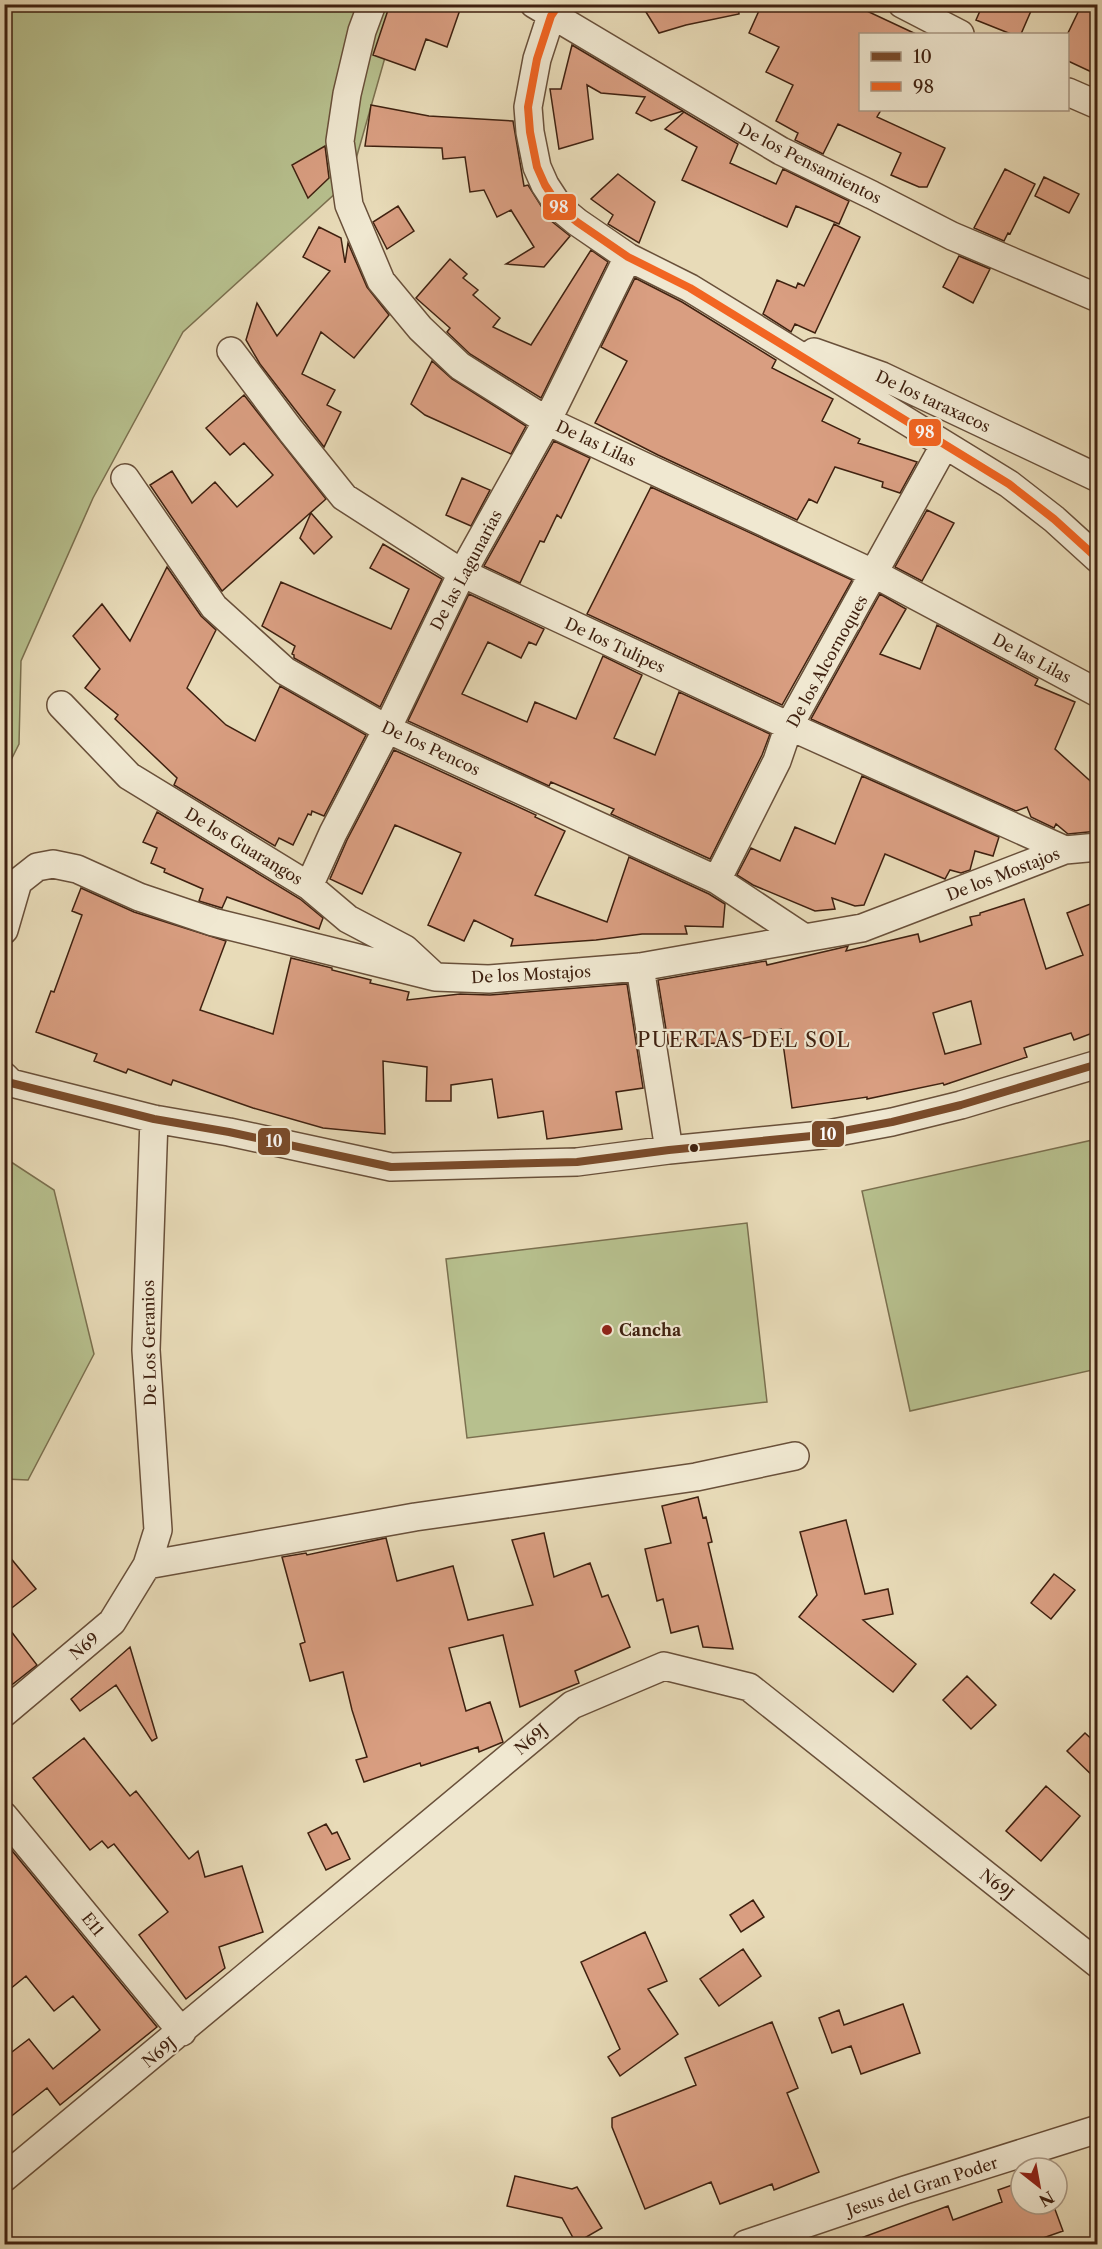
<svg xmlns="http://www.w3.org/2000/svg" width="1102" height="2249" font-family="'Libre Caslon Text',serif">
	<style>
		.green { fill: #b7c08e; stroke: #7b704f; stroke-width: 1.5 }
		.building { fill: #d99e81; stroke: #3f2110; stroke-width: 1.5; fill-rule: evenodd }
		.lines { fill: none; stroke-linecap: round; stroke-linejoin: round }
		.minor-casing { stroke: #69503a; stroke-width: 30 }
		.minor { stroke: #f0e8d1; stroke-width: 27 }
		.bus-1-casing { stroke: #f0e8d1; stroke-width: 12 }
		.bus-2-casing { stroke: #f0e8d1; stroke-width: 12 }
		.bus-1 { stroke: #7a4b2a; stroke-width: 8 }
		.bus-2 { stroke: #f26522; stroke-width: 8 }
		.bus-dot { fill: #3f2110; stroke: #f0e8d1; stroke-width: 2 }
		.poi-dot { fill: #8f2418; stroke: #f0e8d1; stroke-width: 2 }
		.labels { text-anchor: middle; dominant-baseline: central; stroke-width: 4.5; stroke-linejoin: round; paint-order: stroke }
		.street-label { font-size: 16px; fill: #3f2110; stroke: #f0e8d1 }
		.poi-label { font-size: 16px; font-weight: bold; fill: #3f2110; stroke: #f0e8d1; text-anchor: start }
		.quarter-label { font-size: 20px; letter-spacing: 1.5px; fill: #3f2110; stroke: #f0e8d1 }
		.line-badge { stroke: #f0e8d1; stroke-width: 2 }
		.badge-label { font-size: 16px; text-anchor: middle; font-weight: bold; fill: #fff }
	</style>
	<rect width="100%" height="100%" fill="#e8dbb8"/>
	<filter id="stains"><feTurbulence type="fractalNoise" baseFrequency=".00333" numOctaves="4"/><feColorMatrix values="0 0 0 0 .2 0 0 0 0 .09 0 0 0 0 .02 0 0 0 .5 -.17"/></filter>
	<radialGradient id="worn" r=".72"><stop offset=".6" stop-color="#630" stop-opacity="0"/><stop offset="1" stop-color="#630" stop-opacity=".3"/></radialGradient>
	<path class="green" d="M5,5H400L350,180L183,332L93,498L21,661L19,744L5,772Z
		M1097,1139V1369L910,1411L862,1191Z
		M5,1158L54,1190L94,1354L28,1480L5,1479Z
		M747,1223L767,1402L467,1438L446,1259Z"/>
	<path class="building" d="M390,4H462L447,47L426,39L415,70L373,55Z
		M641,4H738L739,14L686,25L659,33Z
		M762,4H852L916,34H861V110H881L877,117L945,148L927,187H919L891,175L901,153L838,124L823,154L795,140L798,133L776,121L793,85L766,72L779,47L749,33Z
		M983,4H1034L1021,34H1011L976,20Z
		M1082,4H1098V75L1068,61V33Z
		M572,45L683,111L651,121L636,113L645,97L601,93L587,85L593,139L559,149L550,89H561Z
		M371,105L429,116L513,121L524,186L528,185L550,220L570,236L544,267L506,264L534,247L511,210L497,217L484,190L470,192L465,157L443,159L442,148L365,146Z
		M684,112L738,144L730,163L776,184L783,169L849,201L839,224L796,206L787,227L682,180L697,147L665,129Z
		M325,146L329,178L308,198L292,165Z
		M1005,169L1035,184L1010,234L1008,233L1004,241L974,228Z
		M618,174L655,202L639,243L608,224L613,215L591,199Z
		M1044,177L1079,194L1069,213L1035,196Z
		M398,206L414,231L387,249L373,222Z
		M834,224L860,237L815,333L795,324L791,332L763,314L777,280L796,288L798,283L804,286Z
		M319,227L341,238L345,263L348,243L367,287L389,315L354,358L321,332L302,374L335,390L327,405L341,412L324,447L260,364L246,340L257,303L277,336L330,271L303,257Z
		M591,250L608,262L541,398L470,354L447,332L450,328L416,298L450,259L467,274L463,278L478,290L473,295L500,318L493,327L531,345Z
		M959,256L990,269L973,303L943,287Z
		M635,278L682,302L776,360L772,368L833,399L822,421L860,439L858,443L917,462L900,493L882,487L883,482L835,467L817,503L809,499L797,520L658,455L595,423L627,361L601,347Z
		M432,361L452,379L526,426L511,454L425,415L411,404Z
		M244,395L326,499L222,591L150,485L172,471L192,503L215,482L237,507L270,478L273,475L244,443L230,455L206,428Z
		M554,441L590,458L561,518L557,515L544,542L540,541L520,583L484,566Z
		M462,478L490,490L471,526L446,515Z
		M651,487L852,580L782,705L587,614Z
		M927,510L954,523L922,581L895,567Z
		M311,513L332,537L314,554L300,538Z
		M383,544L442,579L380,707L294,658V655L292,654L295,646L262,626L281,582L391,629L409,589L370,568Z
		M167,567L201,616L216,630L187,688L226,725L255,741L280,686L366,735L324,816L312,811L311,815L308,814L293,845L279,838L275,846L174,785L177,778L115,719L118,715L85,688L100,669L73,636L102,604L130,641Z
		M469,594L544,629L536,645L529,642L521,658L488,642L462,694L527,722L535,702L576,719L603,656L642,675L614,738L655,755L679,692L770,734L762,755L710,859L611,814L614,809L551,782L549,786L408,721Z
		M880,594L906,609L880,654L920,669L937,625L1038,679L1035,685L1075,702L1055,749L1098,788V831L1068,834L1056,824L1054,828L1031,817L1027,807L1016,811L811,719Z
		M394,750L536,815L535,817L565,831L535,895L607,922L629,857L709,894L725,904L723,927L685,926L687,934H642L596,940L511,946L513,939L474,920L464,941L428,925L461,853L395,825L362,894L330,879L347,840Z
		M862,776L999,837L993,856L975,851L970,870L961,873L950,870L945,879L885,854L864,905L855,906L832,898L835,909L815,911L753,885L737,875L751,848L780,861L795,827L835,844Z
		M157,812L300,899L323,918L319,929L227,897L222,908L199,901L203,889L164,872L165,869L151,863L157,848L143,842Z
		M81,888L134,912L226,941L200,1010L273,1034L291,958L332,968V970L371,980L370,983L409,992L407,1000L460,994L490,995L627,984L643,1088L616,1092L622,1129L547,1139L543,1111L498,1118L492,1079L451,1085V1101H426L427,1067L383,1061L385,1134L323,1128L253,1108L173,1080L171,1085L128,1069L126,1073L94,1061L97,1054L36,1032L51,991L54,992L82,915L72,911Z
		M1024,899L1046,969L1083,955L1067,913L1098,901V1031L1074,1040L1071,1033L1024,1048L1027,1057L944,1085L943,1083L867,1099V1097L792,1108L781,1029L714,1046V1043L669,1048L658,980L766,961L767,965L840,948L848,946L846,951L918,934L920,942L972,925L970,917L980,915V913ZM971,1001L981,1044L945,1054L933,1013Z
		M698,1497L703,1518L706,1517L712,1542L708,1543L733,1649L703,1647L698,1626L671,1633L663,1599L657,1601L645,1549L671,1543L662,1506Z
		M846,1520L865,1594L888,1589L893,1614L863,1620L916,1664L893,1692L799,1617L817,1595L800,1532Z
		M544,1533L554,1577L590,1563L602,1597L608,1595L630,1647L575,1671L579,1683L520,1707L503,1635L449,1648L466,1711L490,1702L503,1742L479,1752L478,1747L421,1766L420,1763L364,1782L356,1760L367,1757L352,1710L343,1672L310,1681L300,1644L305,1642L282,1557L306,1553L307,1555L386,1538L397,1581L453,1566L468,1620L533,1605L512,1540Z
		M4,1550L36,1589L4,1614Z
		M1054,1574L1075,1590L1051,1619L1031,1603Z
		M4,1622L37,1665L4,1691Z
		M130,1647L157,1738L152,1741L116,1685L80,1711L71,1699Z
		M967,1676L996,1705L971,1729L943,1700Z
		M1085,1733L1098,1745V1781L1067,1751Z
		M84,1738L130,1796L136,1791L189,1859L198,1851L205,1877L242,1866L263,1932L219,1947L225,1968L186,1999L139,1935L168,1912L114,1844L108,1848L102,1841L90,1850L33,1778Z
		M1046,1786L1080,1816L1041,1861L1006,1831Z
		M326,1824L332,1834L337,1832L350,1859L326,1870L308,1833Z
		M4,1841L157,2027L60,2105L47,2088L4,2122V2058L29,2039L53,2069L100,2030L73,1996L54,2011L26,1976L4,1994Z
		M753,1900L764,1917L741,1932L730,1915Z
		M645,1932L667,1981L648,1989L678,2034L620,2076L608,2057L620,2049L581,1962Z
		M743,1949L761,1976L719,2006L700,1979Z
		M903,2004L920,2053L861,2074L851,2046L832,2053L819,2018L839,2010L844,2025Z
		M772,2022L798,2088L787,2093L819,2172L774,2190L772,2184L720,2204L711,2182L645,2209L612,2127V2118L696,2085L685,2058Z
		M515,2176L572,2189L577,2187L602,2228L576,2243L562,2218L507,2206Z
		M1021,2182V2204H1053L1063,2231L1026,2244H850V2242L948,2206L953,2220L1002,2202L998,2190Z"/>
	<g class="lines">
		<g class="minor-casing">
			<path id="minor" d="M372,4L362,31L347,94L340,141L349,205L381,281L420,328L460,366L547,421L875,574L1098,693
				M534,4L781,151L872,195L952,236L1098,298
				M559,4L551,16L537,59L528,107L530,132L537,167L545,185L560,208L577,222L628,257L690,288L1009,484L1054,519L1098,559
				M902,4L960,34
				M1068,92L1098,105
				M231,351L291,431L344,497L462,573L789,726L1065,850
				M814,352L882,376L1098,478
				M125,478L214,607L285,671L387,729L717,880L803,937
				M61,705L129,776L309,886L348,919L405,949L433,975
				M717,880L777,761L789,726L944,446
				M309,886L333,833L387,729L462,573L547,421L628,257
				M4,930L18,882L37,867L53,864L77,869L139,897L213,922L435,977L489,979L640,967L862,928L1065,850L1098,847
				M640,967L669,1150
				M4,1076L11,1083L154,1119L229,1132L391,1167L577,1162L669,1150L822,1135L892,1122L961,1105L1098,1064
				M147,1565L415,1517L696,1477L795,1456
				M4,1713L112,1622L147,1565L158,1530L146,1350L154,1119
				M4,1816L182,2032
				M4,2178L572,1705L664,1666L749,1687L1098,1964
				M746,2244L905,2190L1098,2129"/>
		</g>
		<use href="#minor" class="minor"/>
		<g class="bus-1-casing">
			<path id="bus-1" d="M4,1076L11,1083L154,1119L229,1132L391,1167L577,1162L669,1150L822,1135L892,1122L961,1105L1098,1064"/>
		</g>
		<g class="bus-2-casing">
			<path id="bus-2" d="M559,4L551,16L537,59L528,107L530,132L537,167L545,185L560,208L577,222L628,257L690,288L1009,484L1054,519L1098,559"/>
		</g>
		<use href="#bus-1" class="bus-1"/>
		<use href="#bus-2" class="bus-2"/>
	</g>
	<circle class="bus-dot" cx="694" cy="1148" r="5"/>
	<circle class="poi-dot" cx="607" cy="1330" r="6"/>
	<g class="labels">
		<g class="street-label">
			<text transform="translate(810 163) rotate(27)">De los Pensamientos</text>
			<text transform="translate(933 401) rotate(25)">De los taraxacos</text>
			<text transform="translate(596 443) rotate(25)">De las Lilas</text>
			<text transform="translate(466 570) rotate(-62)">De las Lagunarias</text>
			<text transform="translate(615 645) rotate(25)">De los Tulipes</text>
			<text transform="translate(1032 658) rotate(28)">De las Lilas</text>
			<text transform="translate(827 661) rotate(-61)">De los Alcornoques</text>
			<text transform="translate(431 748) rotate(25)">De los Pencos</text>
			<text transform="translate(244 846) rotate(31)">De los Guarangos</text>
			<text transform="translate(1003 874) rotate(-21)">De los Mostajos</text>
			<text transform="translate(531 974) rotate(-3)">De los Mostajos</text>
			<text transform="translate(149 1343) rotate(-91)">De Los Geranios</text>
			<text transform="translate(84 1646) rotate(-40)">N69</text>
			<text transform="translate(531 1739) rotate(-40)">N69J</text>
			<text transform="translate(997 1884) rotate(38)">N69J</text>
			<text transform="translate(93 1924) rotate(51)">E11</text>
			<text transform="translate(159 2052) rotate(-39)">N69J</text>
			<text transform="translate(922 2186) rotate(-18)">Jesus del Gran Poder</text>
		</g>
		<g class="poi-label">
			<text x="619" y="1330">Cancha</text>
		</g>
		<g class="quarter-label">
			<text x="744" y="1040">PUERTAS DEL SOL</text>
		</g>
	</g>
	<g class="line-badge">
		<rect x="542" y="193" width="35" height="28" rx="6" fill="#f26522"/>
		<rect x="908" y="418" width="34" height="29" rx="6" fill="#f26522"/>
		<rect x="811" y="1120" width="34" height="28" rx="6" fill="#7a4b2a"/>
		<rect x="257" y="1127" width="34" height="29" rx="6" fill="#7a4b2a"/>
	</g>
	<g class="badge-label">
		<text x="559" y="213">98</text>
		<text x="925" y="438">98</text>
		<text x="828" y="1140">10</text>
		<text x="274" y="1147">10</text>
	</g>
	<rect width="1102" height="2249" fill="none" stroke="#e8dbb8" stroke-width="24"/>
	<rect x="6" y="6" width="1090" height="2237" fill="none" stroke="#3f2110" stroke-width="3"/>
	<rect x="12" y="12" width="1078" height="2225" fill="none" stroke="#3f2110" stroke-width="1.5"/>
	<rect x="859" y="33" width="210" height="78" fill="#f0e8d1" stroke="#a99884" stroke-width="1.5"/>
	<rect x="871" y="52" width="30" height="9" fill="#7a4b2a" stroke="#a99884" stroke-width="1.5"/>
	<text x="913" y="63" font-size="18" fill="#3f2110">10</text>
	<rect x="871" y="82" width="30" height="9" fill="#f26522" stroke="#a99884" stroke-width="1.5"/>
	<text x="913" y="93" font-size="18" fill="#3f2110">98</text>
	<g transform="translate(1039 2186) rotate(149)"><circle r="28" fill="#f0e8d1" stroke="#a99884" stroke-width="1.5"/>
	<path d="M0-4.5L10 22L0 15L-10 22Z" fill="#8f2418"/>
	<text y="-9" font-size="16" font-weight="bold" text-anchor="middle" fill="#3f2110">N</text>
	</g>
	<rect width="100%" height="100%" filter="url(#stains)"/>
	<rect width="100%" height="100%" fill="url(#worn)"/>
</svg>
